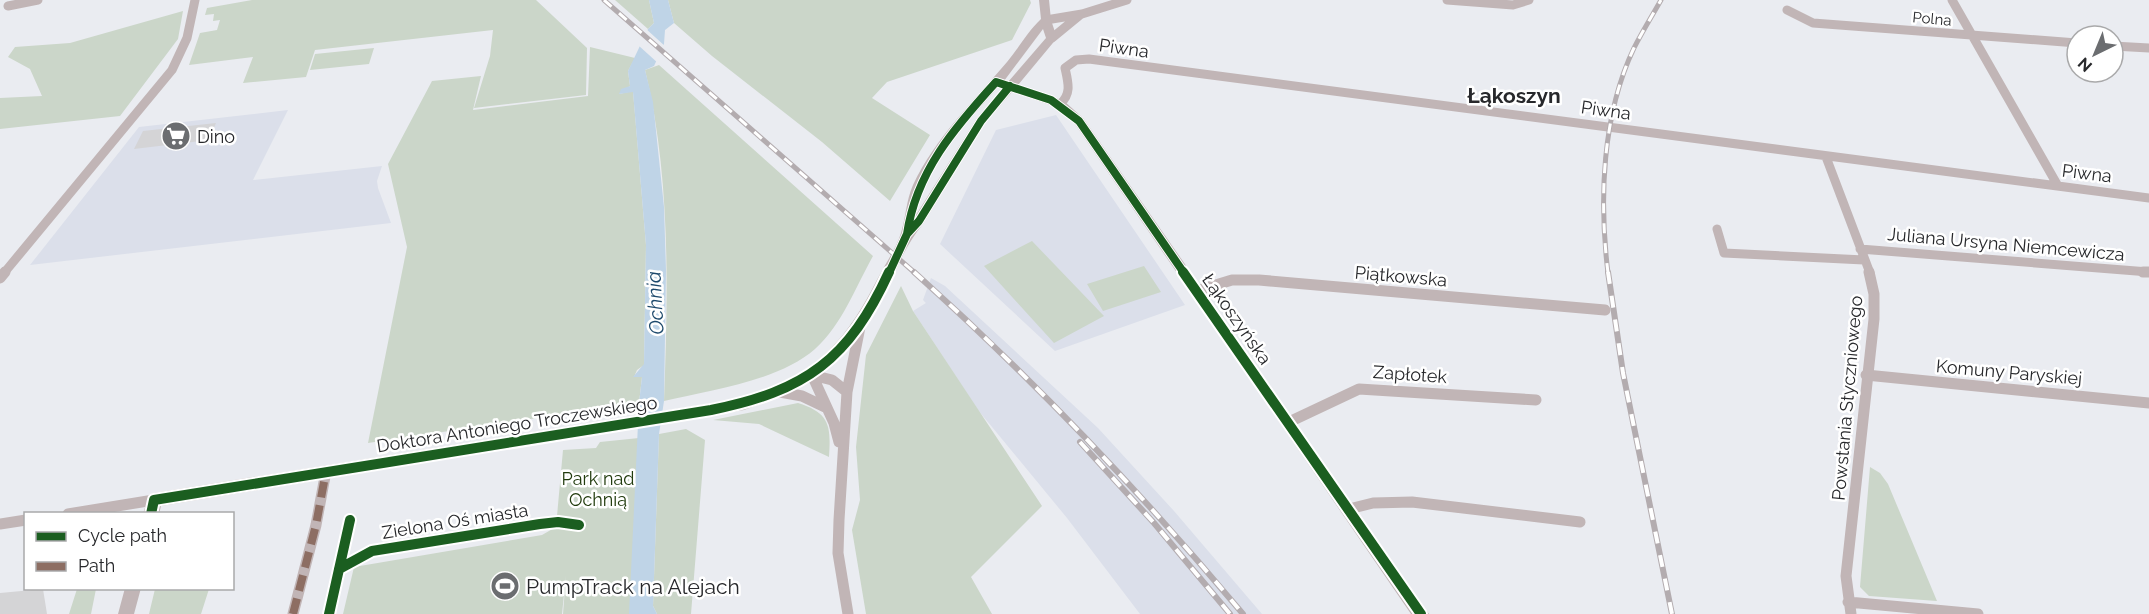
<svg xmlns="http://www.w3.org/2000/svg" width="2149" height="614" font-family="Raleway,sans-serif">
	<style>
		.built { fill: #dbdfea }
		.green { fill: #cbd6c9 }
		.water { fill: #bfd4e7 }
		.pier { fill: #eaecf1 }
		.building { fill: #d4d4d6 }
		.lines { fill: none; stroke-linecap: round; stroke-linejoin: round }
		.minor-far1 { stroke: #c1b5b6; stroke-width: 9 }
		.minor { stroke: #c1b5b6; stroke-width: 11 }
		.tertiary { fill: #c1b5b6; fill-rule: evenodd }
		.rail-far1-casing { stroke: #b3acaf; stroke-width: 5 }
		.rail-casing { stroke: #b3acaf; stroke-width: 6 }
		.rail-far1 { stroke: #fff; stroke-width: 3; stroke-dasharray: 10; stroke-linecap: butt }
		.rail { stroke: #fff; stroke-width: 4; stroke-dasharray: 12; stroke-linecap: butt }
		.quiet { stroke: #8d6e63; stroke-width: 8; stroke-dasharray: 16 8; stroke-linecap: butt }
		.cycleway-far1-casing { stroke: #fff; stroke-width: 10 }
		.cycleway-casing { stroke: #fff; stroke-width: 14 }
		.cycleway-far1 { stroke: #1b5e20; stroke-width: 8 }
		.cycleway { stroke: #1b5e20; stroke-width: 10 }
		.labels { text-anchor: middle; dominant-baseline: central; stroke-width: 5; stroke-linejoin: round; paint-order: stroke }
		.far-street-label { font-size: 15px; fill: #27282b; stroke: #fff }
		.street-label { font-size: 18px; fill: #27282b; stroke: #fff }
		.poi-label { font-size: 18px; fill: #27282b; stroke: #fff; text-anchor: start }
		.park-label { font-size: 18px; fill: #213b0d; stroke: #fff }
		.water-label { font-size: 20px; font-style: italic; fill: #1d496c; stroke: #fff }
		.quarter-label { font-size: 21px; font-weight: bold; fill: #27282b; stroke: #fff }
		.near-poi-label { font-size: 21px; fill: #27282b; stroke: #fff; text-anchor: start }
	</style>
	<rect width="100%" height="100%" fill="#eaecf1"/>
	<path class="built" d="M288,110L253,180L382,166L377,181L378,188L391,223L30,265L139,127Z
		M1056,115L1185,305L1055,351L940,244L996,130Z
		M931,278L945,286L1098,428L1174,511L1262,614H1140L1067,518L978,410L913,311L926,303L923,300Z"/>
	<path class="green" d="M252,0H536L587,48L586,95L474,108L490,56L493,30L315,50L306,77L243,83L253,57L189,65L200,33L217,30L220,20L213,21L214,14L205,15L207,8Z
		M615,0H649L654,23L648,29Z
		M668,0H1030L1031,3L1012,40L887,82L872,98L930,135L890,201L822,142L712,56L674,23Z
		M183,11L178,39L120,116L0,129V98L42,96L30,69L8,57L15,47L70,43Z
		M590,47L635,58L628,71L630,86L619,94L633,91L646,245L644,365L637,370L634,377H642L639,403L368,443L407,247L388,164L432,81L481,76L473,110L588,96Z
		M374,48L369,64L310,70L315,54Z
		M659,65L873,256C856,286 842,325 815,349C779,381 710,390 664,401C668,293 671,176 645,70Z
		M1032,241L1104,316L1054,343L984,266Z
		M1144,266L1161,292L1103,311L1087,284Z
		M901,286L913,311L1042,506L971,577L992,614H866L852,530L860,500L856,447L866,355Z
		M798,403C830,413 831,426 829,457L759,424L713,420Z
		M686,429L705,440L691,614H657L653,606L659,434Z
		M639,438L630,614H563L566,575L562,614H343L354,567L542,535L556,527L563,450L596,448L600,442Z
		M1870,467L1880,473L1888,484L1937,601L1869,596L1860,587Z
		M77,589H96L91,614H69Z
		M155,589V588L209,589L201,614H149Z"/>
	<path class="water" d="M649,0H668L674,23L665,30L664,44L654,66L645,70L653,102L664,207L666,270L664,401L659,434L653,606L657,614H629L639,403L642,377H633L644,364L646,245L633,92L619,94L621,89L630,86L628,71L648,29L654,23Z"/>
	<path class="pier" d="M645,28L666,47L659,64L638,45Z"/>
	<path class="building" d="M216,123L209,140L134,149L143,131Z
		M43,589L47,614H0V593Z"/>
	<g class="lines">
		<path class="minor-far1" d="M1447,0L1513,5L1529,0
			M1952,0L2058,186
			M8,6L38,0
			M1787,10L1813,23L2077,43
			M1046,20L1082,14L1127,0
			M1052,38L1080,15
			M2113,46L2149,48
			M1060,104C1072,94 1068,82 1065,68L1076,60L1089,59L2149,198
			M1826,157L1870,273
			M1717,229L1724,253L1864,260
			M1860,249L2149,272
			M4,273L172,70L187,38L195,0"/>
		<path class="minor" d="M2143,272H2149
			M0,278L5,272
			M1196,291L1232,280H1259L1605,310
			M1866,375L2149,403
			M780,392L802,396L825,407
			M1289,422L1359,389L1536,400
			M839,442L834,423L812,375L832,380L847,392
			M1349,509L1373,503L1412,502L1580,522
			M68,514L154,500
			M0,524L26,520
			M1848,602L1978,614
			M293,614L316,525L326,471
			M848,614L838,553L839,520L847,392L860,327
			M1851,614L1846,576L1874,319V294L1869,272"/>
		<path class="tertiary" d="M1039,0H1049L1051,20L1057,38L1018,85L1064,101L1083,118L1429,614H1411L1075,124L1056,107L1012,92L985,123L923,224C906,244 897,269 884,292C848,362 817,385 744,410L161,506L159,514H143L149,495L154,493L744,398C815,374 844,345 878,278C885,264 896,249 901,233C906,217 906,201 913,185C935,138 974,101 1007,62C1019,48 1027,32 1041,19ZM1043,29L1046,38L1008,82L1004,81ZM998,87L1003,88L977,118L916,215C923,166 967,123 998,87Z
			M125,588H141L134,614H118Z"/>
		<g class="rail-far1-casing">
			<path id="rail-far1" d="M604,0L915,273
				M1608,273C1599,200 1602,115 1634,48C1642,32 1652,16 1661,0"/>
		</g>
		<g class="rail-casing">
			<path id="rail" d="M914,272C1032,378 1141,492 1243,614
				M1608,272L1623,373L1672,614
				M1080,442L1154,523L1230,614"/>
		</g>
		<use href="#rail-far1" class="rail-far1"/>
		<use href="#rail" class="rail"/>
		<path class="quiet" d="M293,614L316,525L326,471"/>
		<g class="cycleway-far1-casing">
			<path id="cycleway-far1" d="M907,234C916,172 955,127 996,82L1051,100L1079,121L1184,273
				M889,273L907,234L919,221L981,121L1010,86"/>
		</g>
		<g class="cycleway-casing">
			<path id="cycleway" d="M1183,272L1421,614
				M151,514L154,500L711,410C806,391 849,359 889,272
				M339,569L372,551L540,524L558,522L579,525
				M329,614L350,520"/>
		</g>
		<use href="#cycleway-far1" class="cycleway-far1"/>
		<use href="#cycleway" class="cycleway"/>
	</g>
	<defs>
		<g id="supermarket-disc" transform="scale(1.5)"><circle r="9.5" fill="#6b6d70" stroke="#fff"/><path d="M-6-5.5h2.5l.6 2H6L4.5 2H-2.5L-4.4-4H-6ZM-1.5 3.2a1.3 1.3 0 1 0 .1 0ZM3 3.2a1.3 1.3 0 1 0 .1 0Z" fill="#fff"/></g>
		<g id="stadium-disc" transform="scale(1.5)"><circle r="9.5" fill="#6b6d70" stroke="#fff"/><path d="M0-5a6.5 5 0 1 0 0 10a6.5 5 0 1 0 0-10ZM-3.5-1.8h7v3.6h-7Z" fill="#fff"/></g>
	</defs>
	<g fill-rule="evenodd">
		<use href="#supermarket-disc" x="176" y="136"/>
		<use href="#stadium-disc" x="505" y="586"/>
	</g>
	<g class="labels">
		<g class="far-street-label">
			<text transform="translate(1932 19) rotate(5)">Polna</text>
		</g>
		<g class="street-label">
			<text transform="translate(1124 48) rotate(8)">Piwna</text>
			<text transform="translate(1606 110) rotate(8)">Piwna</text>
			<text transform="translate(2087 173) rotate(7)">Piwna</text>
			<text transform="translate(2006 244) rotate(5)">Juliana Ursyna Niemcewicza</text>
			<text transform="translate(1401 276) rotate(5)">Piątkowska</text>
			<text transform="translate(1237 319) rotate(55)">Łąkoszyńska</text>
			<text transform="translate(2009 372) rotate(5)">Komuny Paryskiej</text>
			<text transform="translate(1410 374) rotate(4)">Zapłotek</text>
			<text transform="translate(1847 398) rotate(-85)">Powstania Styczniowego</text>
			<text transform="translate(517 424) rotate(-9)">Doktora Antoniego Troczewskiego</text>
			<text transform="translate(455 521) rotate(-9)">Zielona Oś miasta</text>
		</g>
		<g class="poi-label">
			<text x="197" y="136">Dino</text>
		</g>
		<g class="park-label">
			<text x="598" y="478">Park nad<tspan x="598" dy="21">Ochnią</tspan></text>
		</g>
		<g class="water-label">
			<text transform="translate(655 303) rotate(-93)">Ochnia</text>
		</g>
		<g class="quarter-label">
			<text x="1514" y="95">Łąkoszyn</text>
		</g>
		<g class="near-poi-label">
			<text x="526" y="586">PumpTrack na Alejach</text>
		</g>
	</g>
	<rect x="24" y="512" width="210" height="78" fill="#ffffff" stroke="#a9a9aa" stroke-width="1.5"/>
	<rect x="36" y="532" width="30" height="9" fill="#1b5e20" stroke="#a9a9aa" stroke-width="1.5"/>
	<text x="78" y="542" font-size="18" fill="#27282b">Cycle path</text>
	<rect x="36" y="562" width="30" height="9" fill="#8d6e63" stroke="#a9a9aa" stroke-width="1.5"/>
	<text x="78" y="572" font-size="18" fill="#27282b">Path</text>
	<g transform="translate(2095 54) rotate(223)"><circle r="28" fill="#ffffff" stroke="#a9a9aa" stroke-width="1.5"/>
	<path d="M0-4.5L10 22L0 15L-10 22Z" fill="#6b6d70"/>
	<text y="-9" font-size="16" font-weight="bold" text-anchor="middle" fill="#27282b">N</text>
	</g>
</svg>
